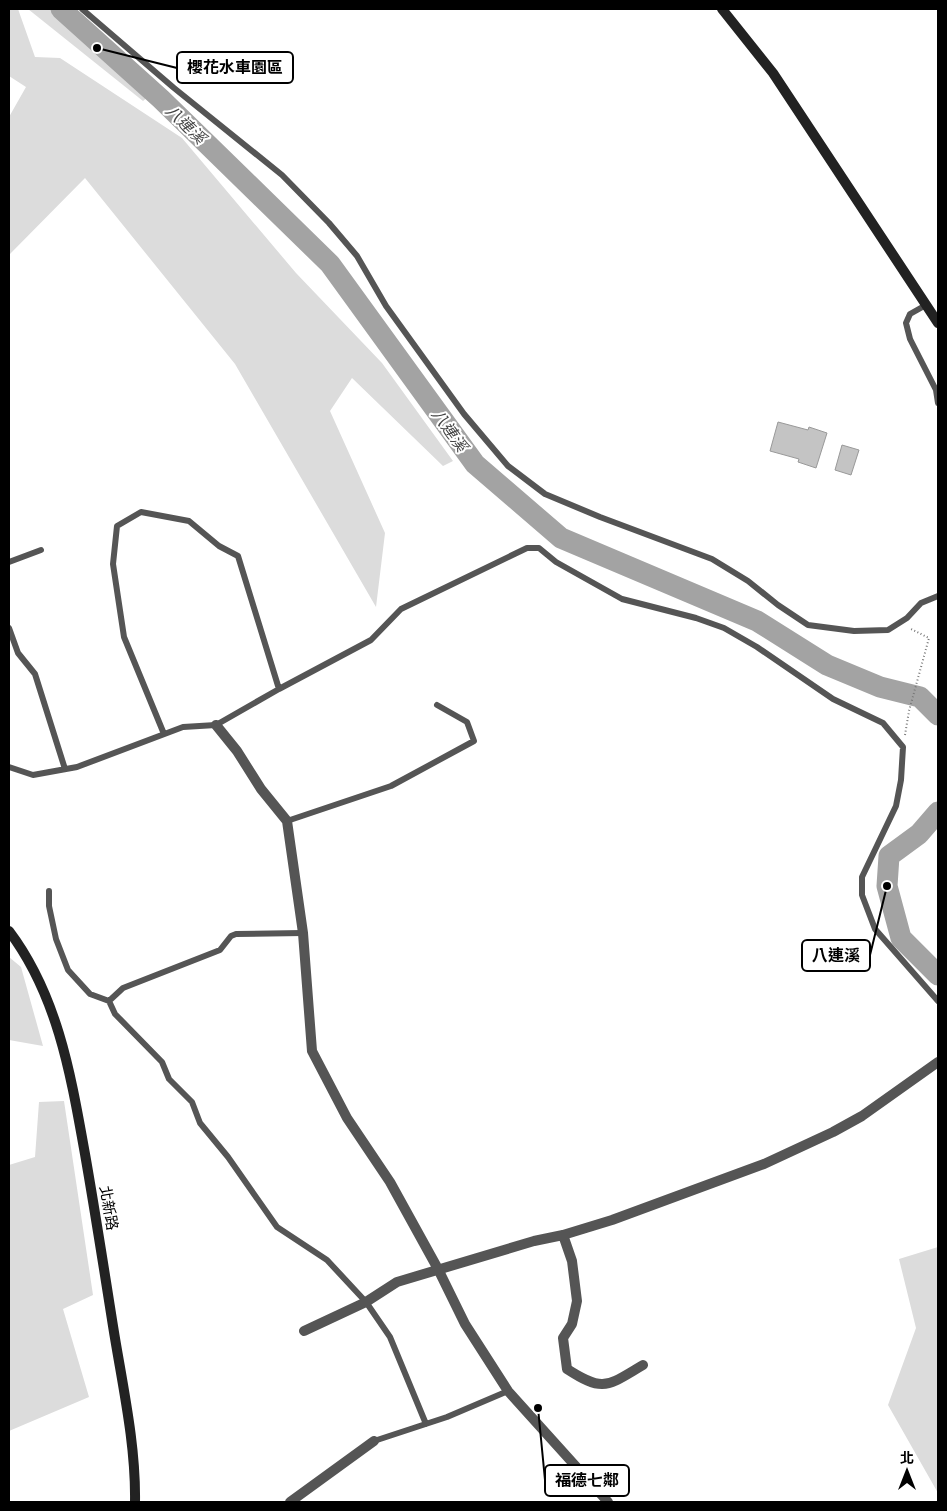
<svg xmlns="http://www.w3.org/2000/svg" width="947" height="1511" font-family="Ubuntu,'Noto Sans TC',sans-serif">
	<style>
		.green { fill: #dcdcdc }
		.lines { fill: none; stroke-linecap: round; stroke-linejoin: round }
		.river { stroke: #a3a3a3; stroke-width: 21 }
		.building { fill: #c4c4c4; stroke: #999 }
		.path { stroke: #777; stroke-width: 2; stroke-dasharray: 1 2.5; stroke-linecap: butt }
		.lane { stroke: #555; stroke-width: 6 }
		.street { stroke: #555; stroke-width: 10 }
		.secondary { stroke: #222; stroke-width: 10 }
		.labels { text-anchor: middle; dominant-baseline: central; stroke-width: 4; stroke-linejoin: round; paint-order: stroke }
		.street-label { font-size: 15px; fill: #000; stroke: #fff }
		.water-label { font-size: 16px; font-style: italic; fill: #444; stroke: #fff }
		.leader { fill: none; stroke: #000; stroke-width: 2 }
		.callout-dot { fill: #000; stroke: #fff; stroke-width: 2 }
		.callout { fill: #fff; stroke: #000; stroke-width: 2 }
		.callout-label { font-size: 16px; text-anchor: middle; font-weight: bold; fill: #000 }
	</style>
	<rect width="100%" height="100%" fill="#fff"/>
	<path class="green" d="M9,9H18L35,57L60,58L182,138L296,273L382,363L453,461L443,466L352,378L330,411L385,533L376,607L235,364L85,178L9,255V117L26,87L9,76Z
		M28,9H76L160,87L143,101Z
		M9,957L21,967L43,1046L9,1040Z
		M64,1101L93,1295L63,1309L89,1397L9,1431V1165L35,1157L39,1102Z
		M938,1247V1493L888,1405L916,1328L899,1259Z"/>
	<g class="lines">
		<path class="river" d="M61,9L161,99L330,264L475,464L561,538L757,621L827,665L880,687L920,697L938,715
			M938,812L919,834L889,856L887,886L901,938L938,975"/>
	</g>
	<path class="building" d="M778,422L808,430L809,427L827,433L816,468L798,462L799,459L770,451Z
		M842,445L859,450L851,475L835,470Z"/>
	<g class="lines">
		<path class="path" d="M905,735L909,711L929,638L909,628"/>
		<path class="lane" d="M82,9L174,88L282,175L329,223L357,256L386,306L464,414L508,466L545,494L600,517L712,559L748,581L778,605L808,625L854,631L888,630L907,618L921,603L938,596
			M926,305L910,314L906,323L910,339L936,390L938,403
			M9,562L41,550
			M9,628L18,653L35,674L65,769
			M164,734L124,637L113,564L117,526L141,512L189,521L219,546L238,556L279,689
			M9,767L33,775L77,767L183,727L216,725L279,689L371,640L401,609L527,548H539L556,562L622,599L696,618L724,628L757,647L833,699L883,723L903,747L901,780L896,806L862,877V895L875,929L938,1001
			M287,821L391,786L474,741L467,722L437,705
			M49,891V906L56,939L68,970L90,994L109,1001L115,1014L162,1062L169,1079L192,1102L200,1123L228,1157L277,1227L327,1260L366,1302L390,1337L426,1424
			M109,1001L123,988L220,950L231,936L236,934L303,933
			M374,1441L447,1417L508,1391"/>
		<path class="street" d="M216,725L237,751L261,789L287,821L303,933L312,1051L347,1118L390,1182L438,1269L465,1324L508,1391L608,1502
			M563,1235L572,1261L577,1301L572,1324L563,1338L567,1369C604,1393 607,1386 643,1365
			M304,1331L366,1302L397,1282L534,1241L563,1235L612,1220L764,1164L833,1132L862,1116L938,1062
			M290,1502L374,1441"/>
		<path class="secondary" d="M722,9L773,73L938,323
			M9,931C58,996 71,1076 85,1154C95,1211 104,1269 113,1326C122,1383 136,1444 135,1502"/>
	</g>
	<g class="labels">
		<g class="street-label">
			<text transform="translate(109 1208) rotate(80)">北新路</text>
		</g>
		<g class="water-label">
			<text transform="translate(186 124) rotate(44)">八連溪</text>
			<text transform="translate(450 430) rotate(54)">八連溪</text>
		</g>
	</g>
	<path class="leader" d="M97 48L177 68M887 886L870 955M538 1408L545 1480"/>
	<g class="callout-dot">
		<circle cx="97" cy="48" r="5"/>
		<circle cx="887" cy="886" r="5"/>
		<circle cx="538" cy="1408" r="5"/>
	</g>
	<g class="callout">
		<rect x="177" y="52" width="116" height="31" rx="5"/>
		<rect x="802" y="940" width="68" height="31" rx="5"/>
		<rect x="545" y="1465" width="84" height="31" rx="5"/>
	</g>
	<g class="callout-label">
		<text x="235" y="73">櫻花水車園區</text>
		<text x="836" y="961">八連溪</text>
		<text x="587" y="1486">福德七鄰</text>
	</g>
	<rect width="947" height="1511" fill="none" stroke="#000000" stroke-width="20"/>
	<g transform="translate(907 1471)" stroke="#ffffff" stroke-width="4" paint-order="stroke">
	<path d="M0-4L9 19L0 12L-9 19Z" fill="#000000"/>
	<text y="-8" font-size="14" font-weight="bold" text-anchor="middle" fill="#000000">北</text>
	</g>
</svg>
